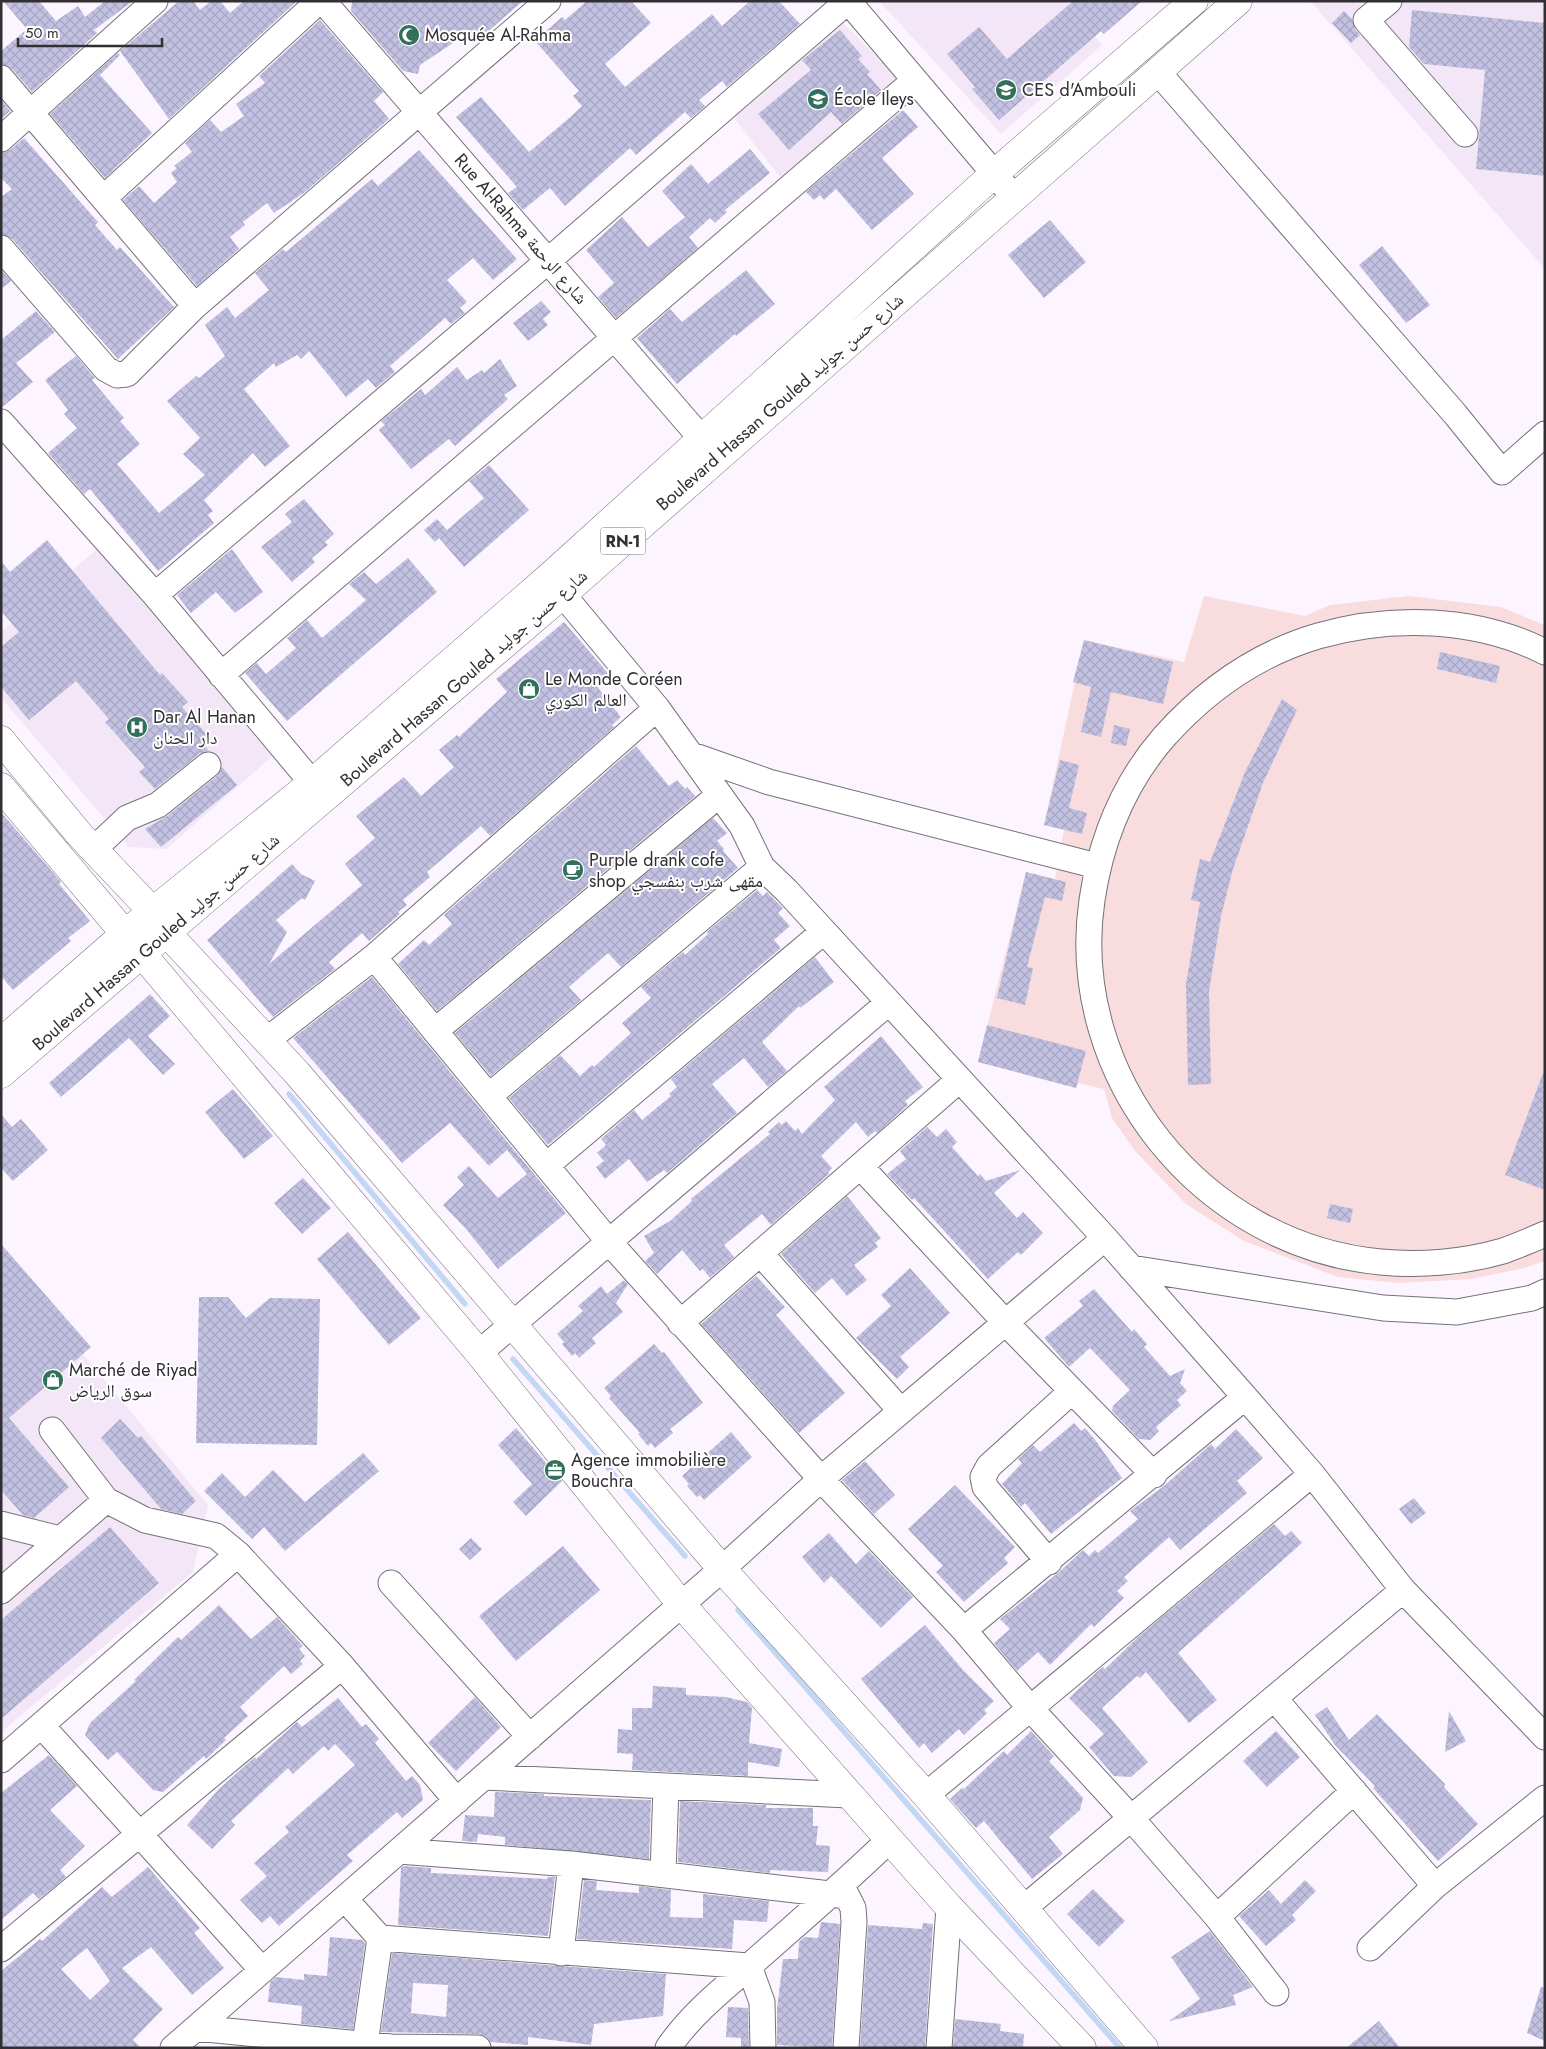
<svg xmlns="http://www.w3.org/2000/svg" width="1546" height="2049" font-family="Jost,'Noto Naskh Arabic',sans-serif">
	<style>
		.built { fill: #f3e7f7 }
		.pitch { fill: #f9dcdd }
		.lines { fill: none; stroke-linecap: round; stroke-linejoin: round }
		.stream { stroke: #c2d7f4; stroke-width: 5.5 }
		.building { fill: url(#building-cross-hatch); fill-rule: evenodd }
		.minor-casing { stroke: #767078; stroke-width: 27 }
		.major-casing { stroke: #767078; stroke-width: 29 }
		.minor { stroke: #fff; stroke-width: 25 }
		.major { stroke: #fff; stroke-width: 28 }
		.labels { text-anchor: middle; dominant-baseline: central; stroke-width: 4; stroke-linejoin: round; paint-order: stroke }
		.shield { fill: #fff; stroke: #706d70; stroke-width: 1 }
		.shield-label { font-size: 16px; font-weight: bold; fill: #322f33 }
		.poi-label { font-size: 18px; fill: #322f33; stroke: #fff; text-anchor: start }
		.street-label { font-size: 18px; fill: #322f33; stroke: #fff }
	</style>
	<defs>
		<pattern id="building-cross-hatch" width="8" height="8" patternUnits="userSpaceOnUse" patternTransform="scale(1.25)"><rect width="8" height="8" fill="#c2c1e2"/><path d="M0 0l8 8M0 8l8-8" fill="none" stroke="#a7a6c2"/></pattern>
	</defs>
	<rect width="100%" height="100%" fill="#fcf5ff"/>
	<path class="built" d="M879,1H1066L1102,45L1001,134Z
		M1310,1H1545V269Z
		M841,21L901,81L786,185L734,118Z
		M97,549L273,756L166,849L129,847L1,698V632Z
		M1,1255L208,1505L193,1572L1,1732Z"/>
	<path class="pitch" d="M1204,596L1305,616L1330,605L1409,596L1501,607L1545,625V1261L1524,1268L1471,1279L1399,1283L1338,1277L1244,1241L1186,1204L1135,1151L1112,1118L1104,1089L1078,1083L1076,1088L978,1062L1026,872L1055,879L1064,830L1044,825L1084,640L1184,662Z"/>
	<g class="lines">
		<path class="stream" d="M289,1094L465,1304
			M513,1359L685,1556
			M738,1610L1120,2048"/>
	</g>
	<path class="building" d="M3,1H39L56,21L78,6L85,17L105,1H133L94,30L97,33L32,92L12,69L1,64V51L27,29Z
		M179,1H193L200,10L211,1H220L230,13L244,1H297L169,119L120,51Z
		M352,1H523L479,39L454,30L453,43L420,65L418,74L403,71L351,11Z
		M587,1H631L651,23L605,64L625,87L712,14L722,26L750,1H779L800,24L727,87L722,81L699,100L705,106L691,118L685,112L636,155L630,148L565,206L550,188L523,210L508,193L517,187L456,117L481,97L529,152L568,119L582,106L573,96L579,91L535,41L562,17L565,20Z
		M1073,1H1142L1104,34L1101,31L999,120L972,89L975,87L947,54L979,27L1007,59Z
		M1412,10L1545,23V176L1476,169L1485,70L1424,64L1409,47Z
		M1344,11L1352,19L1355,29L1360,35L1351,43L1332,23Z
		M320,20L383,92L374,101L389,119L305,192L274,213L267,203L243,222L245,225L230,237L239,249L197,286L123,200L139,186L154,203L177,182L171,173L177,168L174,166L192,152L185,143L210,120L221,132L244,116L236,104L265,83L259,76Z
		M840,30L862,56L858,59L870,72L867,74L881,90L842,124L831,112L789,150L758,114L811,70L802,60Z
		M118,53L120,55L100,75L152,133L105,178L50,114Z
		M1,100L10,111L1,119Z
		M903,110L918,127L882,158L914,194L872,230L836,189L824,200L820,195L814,200L806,192Z
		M24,138L98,222L95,225L117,250L120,247L174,307L118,359L12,239L1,234V197L12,189L1,178V153L10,150Z
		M750,149L770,173L725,210L727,212L715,223L710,218L689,237L698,248L616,318L598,297L614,283L586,250L622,217L648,247L685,217L662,191L691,164L708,184Z
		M419,150L517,259L493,280L473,258L447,280L467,302L460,308L465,313L451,324L445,318L390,366L395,372L376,388L368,379L346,397L309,351L301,359L297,355L276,367L274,363L244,389L290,446L265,467L253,453L204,500L213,511L208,515L214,523L158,571L90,489L84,494L48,453L77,428L64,414L68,410L45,380L76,356L95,378L92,380L124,418L120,421L140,444L117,464L159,513L205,475L183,454L200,438L167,401L196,376L199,378L225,356L205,325L227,307L235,318L269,290L255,273L283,249L286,252L372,179L378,186Z
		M1050,220L1086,262L1044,298L1008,255Z
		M1382,246L1430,305L1406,323L1359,265Z
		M1,270L11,281L1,289Z
		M746,270L775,304L736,336L735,334L677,384L637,338L670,309L682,322Z
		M541,301L551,312L543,319L548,325L528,341L513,323Z
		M36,311L55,332L16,363L33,382L1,408V340Z
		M500,359L517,386L504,395L508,399L455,446L449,439L411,469L379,430L385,425L381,421L421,389L425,395L457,367L467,380L482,370L484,373Z
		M489,465L529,510L464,567L439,538L435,542L424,530L437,519L447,530L484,498L469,481Z
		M304,499L334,534L325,542L328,545L312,558L315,562L292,582L261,547L292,522L285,514Z
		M47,540L160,675L162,673L188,702L182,707L211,739L204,745L209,751L199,754L155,789L139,772L145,767L105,722L109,719L76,681L29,720L1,687V647L19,632L1,611V561L10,572Z
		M232,549L263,592L235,613L216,592L191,613L177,595Z
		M408,558L437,592L287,721L245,673L257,663L266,674L296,648L287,638L307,620L322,638L366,600L349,584L364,572L376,584Z
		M564,622L608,673L595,684L621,717L612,725L614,727L490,836L481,826L427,872L430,877L403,900L407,905L398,912L400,914L369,941L362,933L329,962L335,969L273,1017L207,940L292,864L301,874L315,881L305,900L302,898L276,920L287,932L269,964L362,885L345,864L375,838L356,816L404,777L421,796L454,767L439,750L457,735L459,737L507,692L496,679Z
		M1084,640L1173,662L1163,704L1111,692L1101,737L1081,732L1091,687L1073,682Z
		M1440,652L1500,666L1496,683L1437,669Z
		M1282,699L1297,710L1263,783L1233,869L1221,916L1209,991L1211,1084L1188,1085L1186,984L1200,902L1191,900L1200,859L1210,862L1245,772Z
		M1114,725L1130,729L1126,746L1111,743Z
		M636,746L669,786L677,780L685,789L687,787L695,796L437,1011L398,964L424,940L429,945L452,924L444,915Z
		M1060,760L1079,765L1069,808L1087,813L1082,834L1044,825Z
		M222,767L237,785L161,847L145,829L167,816L217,776Z
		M1,812L61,882L59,884L90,921L68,938L71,941L13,990L1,976Z
		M713,818L727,833L717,841L724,849L723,851L738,868L621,967L608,953L569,987L581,1000L491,1076L455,1033Z
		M1026,872L1066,882L1062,901L1045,897L1027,967L1033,968L1025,1005L997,998Z
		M757,890L763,896L767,892L783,908L778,913L790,926L774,940L781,948L548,1145L509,1098L560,1055L580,1076L592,1065L594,1067L631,1033L622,1023L651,998L641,987L683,952L685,955L708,934L707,932Z
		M815,957L834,982L800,1008L799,1006L762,1042L787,1071L768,1087L744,1058L712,1084L737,1113L667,1173L664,1170L647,1182L629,1159L605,1179L596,1167L604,1161L597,1153L606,1145L601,1139L634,1110L642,1120L671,1096L669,1094L677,1087L671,1079Z
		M372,977L566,1213L498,1269L466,1229L443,1205L464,1185L457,1177L469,1166L498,1198L527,1174L507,1150L489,1166L450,1123L402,1163L293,1038Z
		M150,994L170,1016L148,1036L175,1064L163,1075L129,1038L61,1097L49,1083Z
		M987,1025L1086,1051L1076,1088L978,1062Z
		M881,1036L923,1087L905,1101L908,1105L877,1133L875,1131L868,1137L856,1122L821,1156L832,1168L828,1172L829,1174L771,1225L762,1214L724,1245L734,1257L710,1278L703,1269L700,1271L682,1250L657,1274L645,1261L654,1253L644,1236L670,1221L692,1201L691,1199L770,1134L768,1132L779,1122L782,1125L786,1121L795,1131L798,1128L802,1134L835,1100L824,1087Z
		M1543,1073L1545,1074V1190L1505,1175Z
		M233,1089L273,1136L244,1159L205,1112Z
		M1,1114L12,1127L21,1119L48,1150L13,1181L1,1168Z
		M927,1127L937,1137L946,1129L957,1142L952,1147L978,1176L980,1174L986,1181L1020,1170L994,1193L1017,1218L1023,1212L1043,1233L1021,1255L1018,1252L988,1279L914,1198L912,1200L887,1174L906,1159L900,1151Z
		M303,1178L331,1208L302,1234L274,1203Z
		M847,1196L881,1238L875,1243L878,1247L854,1265L867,1280L847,1296L832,1278L815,1293L781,1254Z
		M1330,1204L1353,1209L1350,1223L1327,1218Z
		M348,1232L421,1318L389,1345L317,1259Z
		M1,1244L91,1347L9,1418L69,1487L34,1518L23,1515L1,1490Z
		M910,1268L950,1313L900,1357L909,1367L897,1379L856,1338L891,1306L881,1295Z
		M756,1276L785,1307L776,1315L845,1393L799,1433L701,1324Z
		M624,1280L628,1284L616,1303L623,1312L592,1338L596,1343L579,1358L575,1353L572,1356L562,1344L564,1342L557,1334L583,1311L578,1306L601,1286L607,1294Z
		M1094,1289L1132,1332L1134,1329L1147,1344L1144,1347L1170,1376L1185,1369L1180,1383L1187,1391L1177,1400L1181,1405L1156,1427L1159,1431L1150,1440L1139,1439L1112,1411L1113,1406L1130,1390L1090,1348L1069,1367L1044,1338L1083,1306L1079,1301Z
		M199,1297H228L246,1318L270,1298L320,1299L317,1445L196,1443Z
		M654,1344L662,1353L664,1352L703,1403L670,1429L673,1433L655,1448L651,1443L648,1446L638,1434L640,1433L609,1398L611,1396L604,1388Z
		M120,1419L138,1438L141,1436L196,1501L182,1514L161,1509L101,1438Z
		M1074,1423L1081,1431L1085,1428L1096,1441L1122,1478L1051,1534L1025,1503L1021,1507L1002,1484L1022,1463L1018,1459L1033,1445L1040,1452Z
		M516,1428L562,1481L526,1516L513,1502L532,1484L498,1445Z
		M1236,1429L1263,1458L1237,1481L1247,1493L1180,1550L1169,1537L1124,1577L1128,1581L1117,1591L1124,1598L1094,1627L1091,1624L1050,1665L1038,1652L1017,1671L994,1643L1010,1629L1000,1619L1058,1573L1083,1550L1089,1556L1095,1550L1098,1553L1138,1519L1130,1511L1164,1486L1211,1444L1215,1449Z
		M731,1432L752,1457L704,1500L700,1495L697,1497L687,1486L689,1484L682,1476Z
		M363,1453L379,1471L285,1551L264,1527L252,1539L204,1491L222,1473L245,1497L273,1470L305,1502Z
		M865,1461L895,1495L874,1514L842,1480Z
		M955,1485L1015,1547L1004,1558L1008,1563L964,1602L936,1572L943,1566L908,1529Z
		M1414,1498L1426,1513L1411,1524L1399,1509Z
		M1274,1524L1285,1536L1291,1531L1302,1543L1178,1653L1217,1700L1189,1723L1146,1672L1140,1678L1137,1676L1102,1708L1148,1762L1131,1777L1114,1776L1089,1747L1104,1734L1069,1698L1098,1671L1103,1667L1105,1669L1139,1636Z
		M110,1527L159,1583L1,1719V1620Z
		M829,1533L856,1564L869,1551L913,1597L881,1628L831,1576L824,1583L802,1557Z
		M471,1538L482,1549L470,1560L459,1549Z
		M563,1546L600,1590L516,1661L479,1616Z
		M219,1605L251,1639L277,1617L303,1646L299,1649L305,1656L300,1661L303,1664L291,1674L284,1666L240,1707L248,1716L224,1738L226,1740L206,1759L204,1756L163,1792L153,1790L117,1752L108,1760L85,1735L90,1723L136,1681L134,1680L178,1637L181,1640Z
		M925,1625L963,1670L994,1701L984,1710L987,1713L964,1735L959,1729L932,1753L924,1743L919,1748L861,1679Z
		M653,1686L686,1688V1695L725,1697L747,1702L752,1708L749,1743L782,1749L779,1767L748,1762V1776L632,1770L633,1754L617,1753L618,1729L632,1730V1708H652Z
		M475,1697L501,1727L456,1771L428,1743Z
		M338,1698L362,1727L366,1724L379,1739L375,1743L406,1781L412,1776L420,1785L423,1800L402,1818L397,1812L347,1855L353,1861L279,1926L270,1916L262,1923L240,1900L267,1876L254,1863L289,1832L285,1827L355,1765L335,1744L328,1751L324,1746L293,1774L288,1768L231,1821L235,1825L212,1849L187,1825L219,1789L247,1764L255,1757L256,1759L297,1722L302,1727Z
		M1327,1707L1349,1740L1377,1714L1445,1784L1444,1787L1478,1824L1438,1861L1373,1788L1375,1786L1335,1745L1315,1715Z
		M1449,1711L1466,1741L1445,1752Z
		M1031,1731L1054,1756L1049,1761L1083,1798L1080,1810L1049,1837L1063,1854L1032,1879L984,1821L976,1828L950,1799L962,1788L964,1789L1004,1751L1007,1755Z
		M1276,1731L1300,1757L1267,1787L1243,1761Z
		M49,1755L77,1786L50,1810L85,1846L60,1870L66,1877L39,1899L33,1893L1,1920V1793Z
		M495,1792L544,1794V1796L651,1800L649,1859L505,1845V1837L478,1834L477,1842L462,1841L465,1815L494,1817Z
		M680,1801L766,1805V1808H813V1826H818L816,1845L830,1846L828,1872L770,1870V1873L678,1862Z
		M404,1866L431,1868V1873L547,1879L548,1877H555L548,1936L398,1925L401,1868Z
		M148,1867L200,1928L194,1933L224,1968L192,1995L151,1947L122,1968L163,2009L133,2040L141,2048H1V1971L40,1939L42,1941L102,1887L112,1897ZM87,1948L110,1981L90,2000L61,1969Z
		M584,1880L597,1881L596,1890L639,1893V1886L671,1890L670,1917L703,1918V1894L769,1901L767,1922L734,1920L732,1949L577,1939Z
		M1305,1880L1316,1891L1292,1915L1296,1920L1266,1946L1239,1916L1269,1890L1281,1904Z
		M1093,1889L1125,1921L1099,1947L1067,1914Z
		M821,1922L840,1924L832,2048L777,2045V2009L783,1959H798L799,1942L804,1937L818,1938Z
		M923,1923L933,1924L925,2048H860L868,1925L922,1929Z
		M1210,1931L1253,1987L1233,1995L1236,2005L1169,2021L1200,1999L1171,1957Z
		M330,1937L362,1940L365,1943L353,2029L301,2024L302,2006L268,2002L270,1982L276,1977L304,1980V1974L327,1976Z
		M392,1953L666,1974L663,2016L594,2024L591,2045L528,2037V2045L491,2042L486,2036L478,2034L381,2032ZM413,1983L448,1985L446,2017L411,2013Z
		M1541,1987L1545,1988V2041L1527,2033Z
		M728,2007L748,2008L749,2048H741V2038L726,2037Z
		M955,2019L1001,2024L1000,2031L1024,2034L1023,2048H953Z
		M1379,2021L1400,2048H1346Z"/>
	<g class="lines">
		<g class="minor-casing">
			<path id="minor" d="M323,1L714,453
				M848,1L1014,197
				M1389,1L1366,20L1465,134
				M1157,71L1455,414L1502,472L1545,434
				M1,78L195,306
				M1,139L155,1
				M105,197L319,1
				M1,248L106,369L117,375L127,374L195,306L548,1
				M1,422L155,595L324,797
				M550,579L657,708L742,826L762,867L787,891L1105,1238L1245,1397L1312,1474L1403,1590L1024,1908
				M155,595L549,260L848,1
				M1545,652C1476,617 1391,615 1318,636C1257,654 1206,690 1164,737C1124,783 1101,840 1092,900C1066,1077 1203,1246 1381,1262C1420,1266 1465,1262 1503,1251C1517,1246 1531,1240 1545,1234
				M221,675L914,81
				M692,755L769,782L1097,866
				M93,850L127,818L158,805L208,765
				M374,957L610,1243L821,1479L964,1630L1030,1708L1131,1818L1217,1917L1276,1993
				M435,1031L719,795
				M267,1040L374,957L657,708
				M489,1096L762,867
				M547,1165L823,932
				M861,1167L1005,1322L1154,1475
				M760,1253L901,1411
				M1131,1268L1383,1308L1457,1312L1532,1298L1545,1292
				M680,1323L959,1080
				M479,1353L888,1003
				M52,1430L106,1500
				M1,1524L60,1539
				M1049,1562L985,1487L983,1477L989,1466L1072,1391
				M391,1583L530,1737
				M1403,1590L1545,1737
				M1,1591L106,1500L145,1520L216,1536L238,1554L342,1666L457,1801
				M964,1630L1245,1397
				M1274,1698L1435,1886
				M42,1726L262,1970
				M1,1760L238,1554
				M484,1777L848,1795
				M926,1795L1312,1474
				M399,1851L571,1864L847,1896L853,1908L854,1922L846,2048
				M663,1874L666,1786
				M345,1899L380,1938L365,2044
				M1217,1917L1354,1791
				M380,1938L749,1966L762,2002L763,2048
				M1370,1948L1435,1886L1545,1798
				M1,1949L342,1666
				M561,1953L571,1864
				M196,2028L391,2047L478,2048
				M173,2048L722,1569L821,1479L1105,1238
				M668,2048C689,2017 718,1993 746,1969C794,1926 843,1885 889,1840
				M939,2048L949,1907"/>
		</g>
		<g class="major-casing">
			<path id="major" d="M1,740L80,835L153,912L166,932L297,1073L722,1569L926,1795L1144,2048
				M1,787L479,1353L681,1604L949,1907L1082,2048
				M1,1042L126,933L313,782L549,577L995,173L1194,1
				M1,1074L562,595L1238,1"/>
		</g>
		<use href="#minor" class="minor"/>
		<use href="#major" class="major"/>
	</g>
	<defs>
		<g id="mosque-disc" transform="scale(1.125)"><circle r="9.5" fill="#33705b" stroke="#fff"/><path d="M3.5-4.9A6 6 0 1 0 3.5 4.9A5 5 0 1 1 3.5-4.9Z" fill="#fff"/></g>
		<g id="school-disc" transform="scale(1.125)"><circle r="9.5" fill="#33705b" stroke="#fff"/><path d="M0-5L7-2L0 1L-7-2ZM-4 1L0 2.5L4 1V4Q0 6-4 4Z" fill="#fff"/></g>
		<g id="shop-disc" transform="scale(1.125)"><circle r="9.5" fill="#33705b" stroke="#fff"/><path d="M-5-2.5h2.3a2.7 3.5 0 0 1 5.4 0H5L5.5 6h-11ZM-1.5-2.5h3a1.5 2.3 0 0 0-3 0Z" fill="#fff"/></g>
		<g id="hospital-disc" transform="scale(1.125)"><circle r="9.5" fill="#33705b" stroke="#fff"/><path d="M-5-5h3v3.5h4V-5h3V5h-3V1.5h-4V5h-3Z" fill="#fff"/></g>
		<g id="cafe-disc" transform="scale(1.125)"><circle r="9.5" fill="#33705b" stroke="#fff"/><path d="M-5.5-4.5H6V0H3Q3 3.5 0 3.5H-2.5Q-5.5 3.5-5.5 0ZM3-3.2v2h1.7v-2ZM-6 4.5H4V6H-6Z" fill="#fff"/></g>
		<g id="office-disc" transform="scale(1.125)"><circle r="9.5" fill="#33705b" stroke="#fff"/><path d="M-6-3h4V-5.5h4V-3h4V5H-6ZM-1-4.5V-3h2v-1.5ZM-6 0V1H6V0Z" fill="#fff"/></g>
	</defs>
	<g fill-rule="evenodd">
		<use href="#mosque-disc" x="409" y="35"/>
		<use href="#school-disc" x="1006" y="90"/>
		<use href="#school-disc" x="818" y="99"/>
		<use href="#shop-disc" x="529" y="689"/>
		<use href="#hospital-disc" x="137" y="727"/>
		<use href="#cafe-disc" x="573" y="870"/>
		<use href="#shop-disc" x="53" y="1380"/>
		<use href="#office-disc" x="555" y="1470"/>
	</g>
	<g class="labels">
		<rect class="shield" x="600.5" y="527.5" width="45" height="27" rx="4"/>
		<g class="shield-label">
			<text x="623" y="541">RN-1</text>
		</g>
		<g class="poi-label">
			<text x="425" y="35">Mosquée Al-Rahma</text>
			<text x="1022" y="90">CES d'Ambouli</text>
			<text x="834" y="99">École Ileys</text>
			<text x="545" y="679">Le Monde Coréen<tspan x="545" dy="21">العالم الكوري</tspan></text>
			<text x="153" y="717">Dar Al Hanan<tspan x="153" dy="21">دار الحنان</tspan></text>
			<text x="589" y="860">Purple drank cofe<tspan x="589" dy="21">shop مقهى شرب بنفسجي</tspan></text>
			<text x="69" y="1370">Marché de Riyad<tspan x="69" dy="21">سوق الرياض</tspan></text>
			<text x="571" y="1460">Agence immobilière<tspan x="571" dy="21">Bouchra</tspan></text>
		</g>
		<g class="street-label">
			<text transform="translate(521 229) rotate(49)">Rue Al-Rahma شارع الرحمة</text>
			<text transform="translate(780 402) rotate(-41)">Boulevard Hassan Gouled شارع حسن جوليد</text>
			<text transform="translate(464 678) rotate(-41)">Boulevard Hassan Gouled شارع حسن جوليد</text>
			<text transform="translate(156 942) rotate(-41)">Boulevard Hassan Gouled شارع حسن جوليد</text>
		</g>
	</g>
	<rect width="1546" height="2049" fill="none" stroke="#322f33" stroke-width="5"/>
	<path d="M18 38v8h144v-8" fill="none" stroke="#322f33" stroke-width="2.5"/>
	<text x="25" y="38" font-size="15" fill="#322f33" stroke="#ffffff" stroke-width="4" paint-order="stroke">50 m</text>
</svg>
